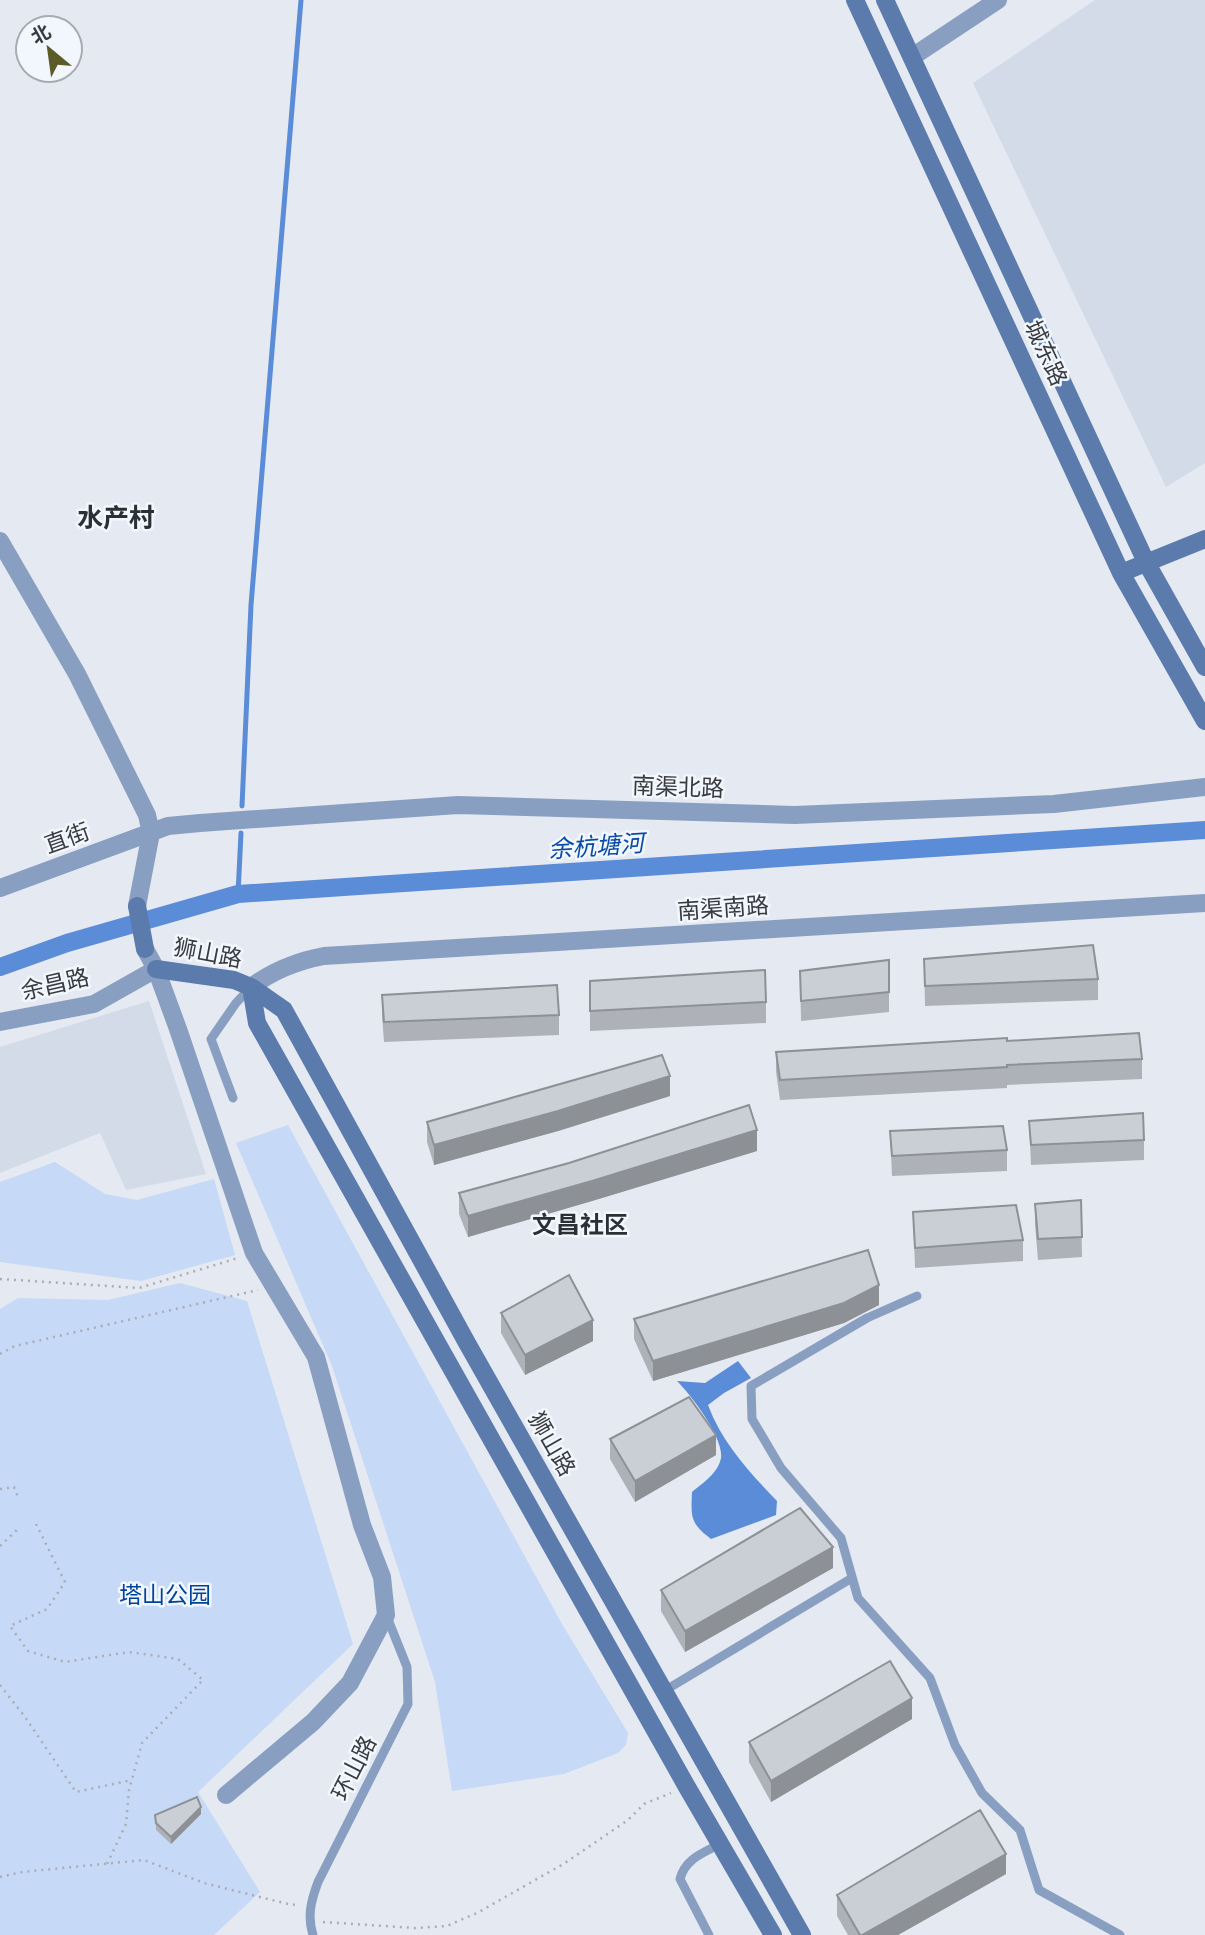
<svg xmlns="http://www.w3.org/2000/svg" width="1205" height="1935" font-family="Helvetica,'Noto Sans SC',sans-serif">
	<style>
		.built { fill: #d3dbe9 }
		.green { fill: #c6d9f7 }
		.water { fill: #5b8cd8 }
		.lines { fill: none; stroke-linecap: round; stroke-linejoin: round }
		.stream { stroke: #5b8cd8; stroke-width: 5 }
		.canal { stroke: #5b8cd8; stroke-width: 18 }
		.path { stroke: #aaadb4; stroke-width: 2.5; stroke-dasharray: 2 5; stroke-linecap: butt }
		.lane { stroke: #899fc2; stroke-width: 9 }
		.street { stroke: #899fc2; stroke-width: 18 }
		.secondary { stroke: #5b7bad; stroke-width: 18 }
		.wall { fill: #aeb2b8 }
		.shaded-wall { fill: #8d9196 }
		.building { fill: #cacfd6; stroke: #8d9196; stroke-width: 2 }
		.labels { text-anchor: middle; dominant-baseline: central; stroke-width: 5; stroke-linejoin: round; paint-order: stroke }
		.street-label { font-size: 23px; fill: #3a3b3e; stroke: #f2f7fe }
		.park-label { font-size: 23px; fill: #00429a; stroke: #f2f7fe }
		.water-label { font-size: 24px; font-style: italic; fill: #0b4ba4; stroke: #f2f7fe }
		.neighbourhood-label { font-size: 24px; font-weight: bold; fill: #2c3035; stroke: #f2f7fe }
		.quarter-label { font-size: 26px; font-weight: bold; fill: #2c3035; stroke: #f2f7fe }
	</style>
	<rect width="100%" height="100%" fill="#e5e9f1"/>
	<path class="built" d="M1095,0H1205V463L1166,487L973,83Z
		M149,1001L206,1174L126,1190L100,1133L0,1173V1047Z"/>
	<path class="green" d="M288,1125L562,1624L628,1733L626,1745L618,1753L564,1774L452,1791L435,1682L332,1366L236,1143Z
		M55,1162L105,1194L137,1200L214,1179L235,1255L141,1281L0,1262V1182Z
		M180,1283L247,1301L353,1644L198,1792L260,1892L214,1935H0V1309L18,1298L108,1300Z"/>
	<path class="water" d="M738,1361L751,1378L724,1393L708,1405C722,1443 750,1473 777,1501L776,1515L711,1539C690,1523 691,1517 692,1492C703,1483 718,1473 721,1458C724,1438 691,1395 677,1381L705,1383Z"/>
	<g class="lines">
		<path class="stream" d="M242,806L251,605L301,0
			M238,894L241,833"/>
		<path class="canal" d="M0,967L67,943L238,894L1205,830"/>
		<path class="path" d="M0,1279L139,1288L238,1258
			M0,1354L15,1346L258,1290
			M0,1489L14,1487L18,1497
			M36,1524L65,1582L47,1609L10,1626L28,1651L65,1662L129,1652L178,1659L203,1680L142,1743L129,1790L126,1824L107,1864
			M0,1546L20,1527
			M0,1685L25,1717L76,1792L132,1780
			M0,1877L22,1872L144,1860L204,1883L292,1905L298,1904
			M323,1922L415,1928L447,1926L479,1912L565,1863L628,1820L644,1804L671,1793"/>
		<path class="lane" d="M233,1098L211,1039L236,1003L250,988
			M917,1296L867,1318L751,1386L752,1419L781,1468L841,1538L858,1598L930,1678L955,1745L982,1793L1020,1830L1039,1890L1120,1935
			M664,1691L852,1578
			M313,1935C307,1916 311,1901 318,1882L408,1704L407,1667L387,1617
			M709,1935L680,1879C685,1859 703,1853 720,1844"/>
		<path class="street" d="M912,57L998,0
			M0,541L77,674L147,815L151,833L137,906
			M0,888L168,826L200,823L458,805L795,815L1054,804L1205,787
			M145,949L156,969L178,1029L254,1253L316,1357L362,1525L382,1577L386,1615L350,1683L313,1722L226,1795
			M251,987C274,970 297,961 324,956L1205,903
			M0,1022L94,1004L156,969"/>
		<path class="secondary" d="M855,0L1121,573L1205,721
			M885,0L1146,562L1205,667
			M1121,573L1205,539
			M137,906L145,949
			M156,969L234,980L251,987L284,1010L467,1343L802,1935
			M251,987L257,1023L687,1787L773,1935"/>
	</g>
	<path class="wall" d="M924,959L1098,979V1000L925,1006Z
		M889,960V1012L801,1021L800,971Z
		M590,981L766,1002V1023L590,1031Z
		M382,995L559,1015V1035L384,1042L382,1015Z
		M1007,1041L1142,1059V1079L1007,1085V1088L780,1100L776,1072V1052Z
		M670,1096L558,1131L434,1165L427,1142V1122Z
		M1029,1121L1144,1140V1160L1031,1165Z
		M890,1131L1007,1150V1171L892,1176Z
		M757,1151L592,1201L468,1237L459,1214V1193Z
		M1081,1200L1082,1257L1038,1260L1035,1224V1204Z
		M913,1212L1023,1240V1261L915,1268Z
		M879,1305L844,1323L653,1381L634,1339V1319Z
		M501,1313L593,1341L525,1375L501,1333Z
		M610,1439L716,1455L635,1502L610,1459Z
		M833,1568L685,1652L661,1611V1590Z
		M912,1719L771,1802L749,1762V1742Z
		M201,1814L171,1844L156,1830L155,1815Z
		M1006,1874L898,1935H848L837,1916V1895Z"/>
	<path class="shaded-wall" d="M670,1076V1096L558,1131L434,1165V1145Z
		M757,1130V1151L592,1201L468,1237V1216Z
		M879,1285V1305L844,1323L653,1381V1361Z
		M593,1320V1341L525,1375V1355Z
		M716,1435V1455L635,1502V1481Z
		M833,1547V1568L685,1652V1631Z
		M912,1698V1719L771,1802V1781Z
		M201,1807V1814L171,1844V1837Z
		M1006,1854V1874L898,1935H862Z"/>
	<path class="building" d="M1093,945L1098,979L925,986L924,959Z
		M889,960V992L801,1001L800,971Z
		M765,970L766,1002L590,1011V981Z
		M557,985L559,1015L384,1022L382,995Z
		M1139,1033L1142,1059L1007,1065V1067L780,1080L776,1052L1007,1038V1041Z
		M662,1055L670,1076L558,1111L434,1145L427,1122Z
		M749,1105L757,1130L592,1181L468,1216L459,1193L569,1163Z
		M1143,1113L1144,1140L1031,1145L1029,1121Z
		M1003,1126L1007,1150L892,1156L890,1131Z
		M1081,1200L1082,1237L1038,1239L1035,1204Z
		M1016,1205L1023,1240L915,1248L913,1212Z
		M868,1250L879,1285L844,1303L653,1361L634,1319Z
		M569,1275L593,1320L525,1355L501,1313Z
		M689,1397L716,1435L635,1481L610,1439Z
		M800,1508L833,1547L685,1631L661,1590Z
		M890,1661L912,1698L771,1781L749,1742Z
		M197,1797L201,1807L171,1837L156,1823L155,1815Z
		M980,1810L1006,1854L862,1935H860L837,1895Z"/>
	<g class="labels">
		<g class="street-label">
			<text transform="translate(1046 353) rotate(65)">城东路</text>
			<text transform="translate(678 787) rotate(2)">南渠北路</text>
			<text transform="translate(67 838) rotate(-20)">直街</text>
			<text transform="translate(723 908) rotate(-4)">南渠南路</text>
			<text transform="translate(208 953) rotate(11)">狮山路</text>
			<text transform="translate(55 984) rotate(-13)">余昌路</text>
			<text transform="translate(552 1444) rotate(60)">狮山路</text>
			<text transform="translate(354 1768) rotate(-63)">环山路</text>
		</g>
		<g class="park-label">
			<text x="165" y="1595">塔山公园</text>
		</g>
		<g class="water-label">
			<text transform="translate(596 846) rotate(-4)">余杭塘河</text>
		</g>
		<g class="neighbourhood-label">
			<text x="580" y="1224">文昌社区</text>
		</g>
		<g class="quarter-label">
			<text x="116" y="518">水产村</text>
		</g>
	</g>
	<g transform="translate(49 49) rotate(331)"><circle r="33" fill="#f2f7fe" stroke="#a8acb1" stroke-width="2"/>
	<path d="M0-5L12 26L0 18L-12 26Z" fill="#5b5b28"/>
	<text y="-10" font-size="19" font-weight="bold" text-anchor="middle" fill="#3a3b3e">北</text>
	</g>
</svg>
